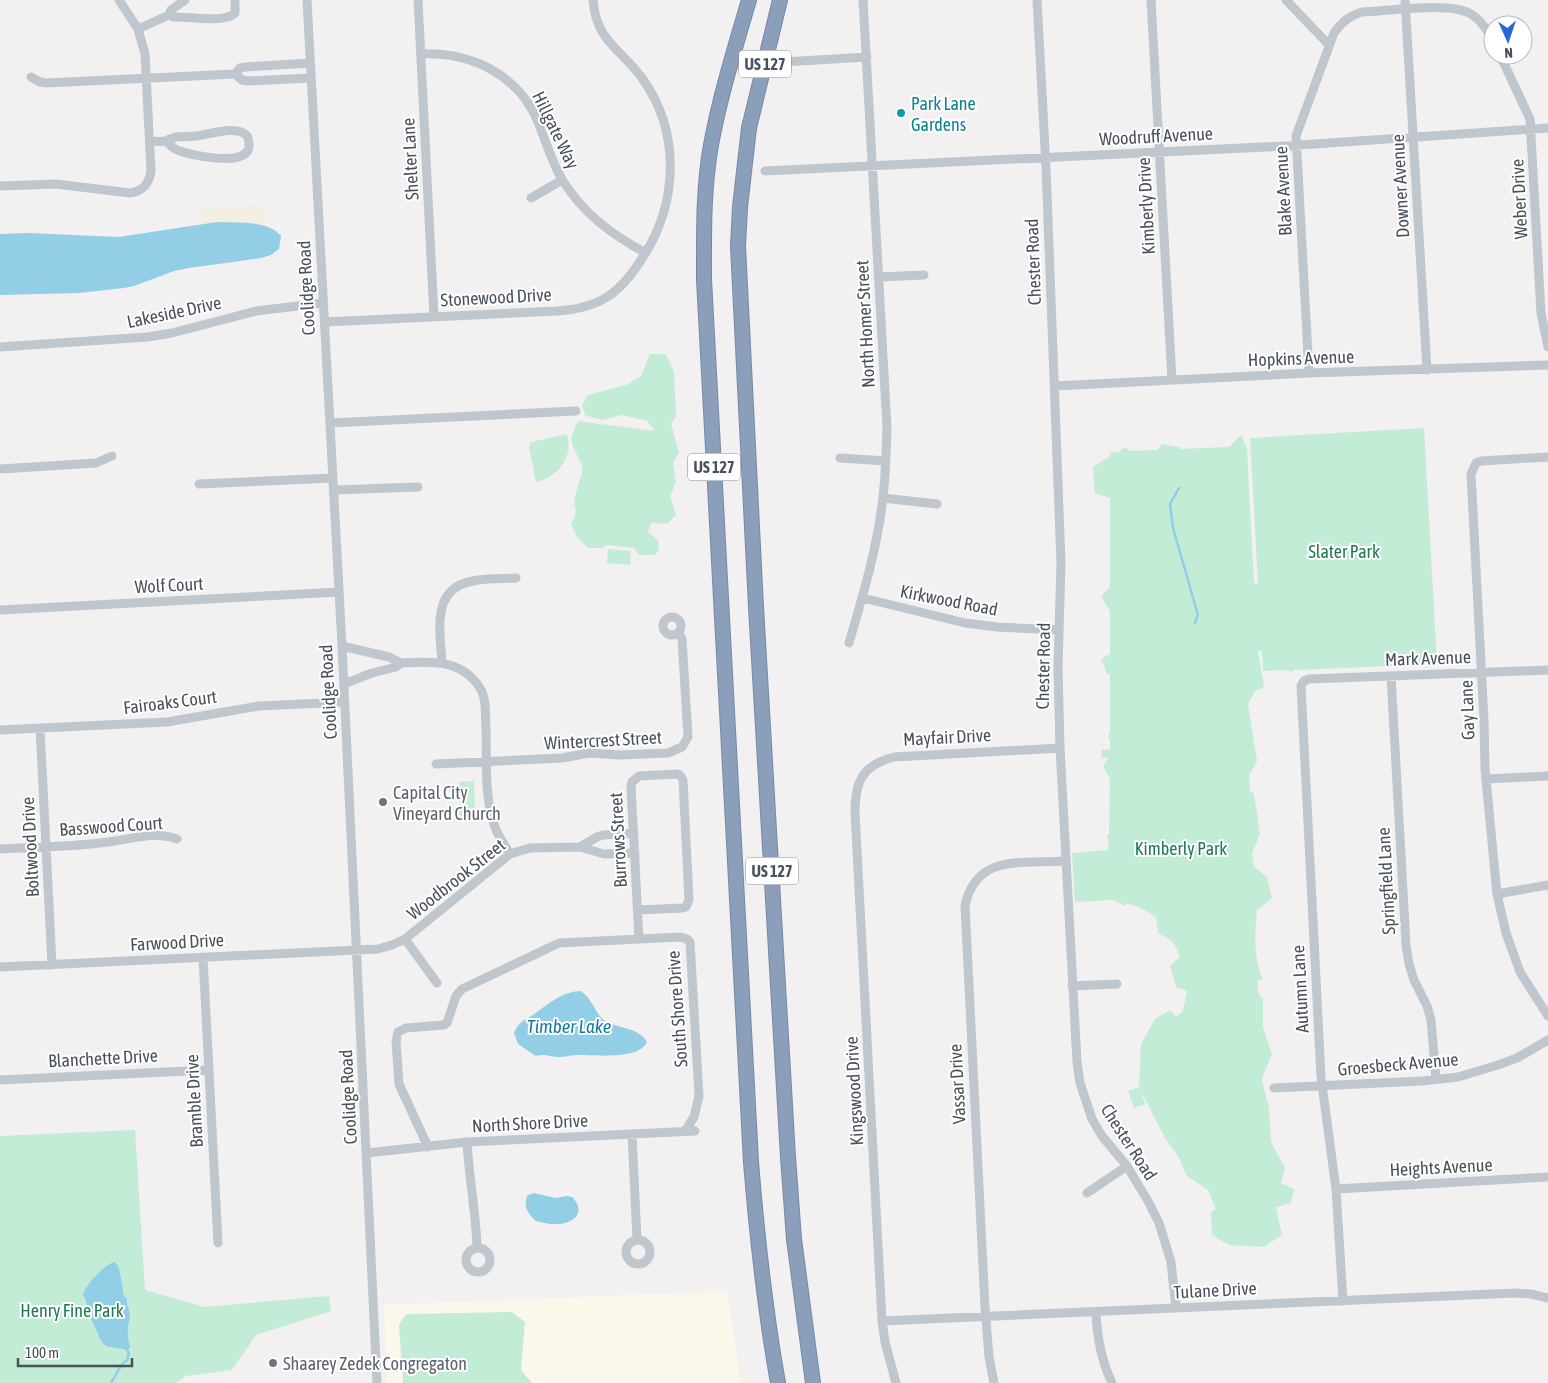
<svg xmlns="http://www.w3.org/2000/svg" width="1548" height="1383" font-family="'Asap Condensed',sans-serif">
	<style>
		.commercial { fill: #fbf7eb }
		.green { fill: #c2ecd5 }
		.sand { fill: #f2eee2 }
		.water { fill: #92cee6 }
		.lines { fill: none; stroke-linecap: round; stroke-linejoin: round }
		.stream { stroke: #92cee6; stroke-width: 2.5 }
		.highway-casing { stroke: #768aa7; stroke-width: 16 }
		.minor { stroke: #bfc6cd; stroke-width: 9 }
		.highway { stroke: #8b9fbb; stroke-width: 14 }
		.culture-dot { fill: #0f9aa8; stroke: #fff; stroke-width: 2 }
		.worship-dot { fill: #6b7280; stroke: #fff; stroke-width: 2 }
		.labels { text-anchor: middle; dominant-baseline: central; stroke-width: 4; stroke-linejoin: round; paint-order: stroke }
		.shield { fill: #fff; stroke: #80858d; stroke-width: 1 }
		.shield-label { font-size: 16px; font-weight: bold; fill: #49515c }
		.culture-label { font-size: 18px; fill: #0d838f; stroke: #fff; text-anchor: start }
		.street-label { font-size: 18px; fill: #49515c; stroke: #fff }
		.park-label { font-size: 18px; fill: #1e7952; stroke: #fff }
		.worship-label { font-size: 18px; fill: #5b616d; stroke: #fff; text-anchor: start }
		.water-label { font-size: 19px; font-style: italic; fill: #177aa1; stroke: #fff }
	</style>
	<rect width="100%" height="100%" fill="#f2f0f0"/>
	<path class="commercial" d="M727,1291L741,1383H387L384,1305Z"/>
	<path class="green" d="M650,354H666L674,372L676,416L671,424L679,452L673,463L676,482L670,496L676,515L667,524L651,523L648,532L658,540L659,551L654,555H639L634,548L607,545L602,548H588L577,537L571,525L576,512L574,500L582,472V465L573,447L571,437L578,421L655,431L647,421L622,415L602,420L585,415L582,405L588,395L626,385L641,376Z
		M1424,428L1437,664L1295,670L1291,672L1287,670L1263,671L1262,651H1258L1264,687L1255,691L1248,704L1257,761L1249,776L1250,791L1254,794L1260,834L1252,853L1254,867L1267,877L1272,898L1257,910C1255,933 1253,958 1263,979L1258,981V993L1263,999V1028L1272,1054L1262,1078V1081L1269,1108L1271,1142L1285,1168L1281,1183L1294,1189L1291,1203L1276,1207L1282,1235L1264,1247L1229,1245L1212,1235L1211,1212L1216,1209L1208,1190L1187,1176L1178,1156L1165,1138L1141,1091L1145,1104L1134,1108L1128,1091L1139,1087L1141,1044L1155,1019L1170,1010L1176,1017L1183,1011L1187,991L1176,987L1170,966L1180,957C1175,941 1171,940 1158,933L1156,917L1139,907L1126,903L1124,906L1113,900L1075,902L1072,853L1109,850L1107,834H1109L1110,779L1103,766L1109,758H1102L1101,750L1110,749V739L1108,737L1110,732V674H1107L1101,659L1110,654V611L1101,596L1110,587V498L1095,493L1093,467L1110,456L1111,452H1118L1125,447L1130,451L1157,450L1162,444L1179,447L1180,449L1229,447L1241,435L1247,449L1254,583L1258,584L1250,438Z
		M567,434C574,457 558,477 536,482L529,447L531,442Z
		M608,549L631,551L630,565L607,563Z
		M474,781L475,821H460L459,782Z
		M135,1130L145,1290L204,1307L329,1296L331,1311L256,1335L232,1370L186,1376L175,1383H0V1136Z
		M512,1312L525,1322L521,1370L532,1383H403L399,1325L406,1314Z"/>
	<path class="sand" d="M254,204L269,214L266,216L265,226L235,223L202,224L199,216L206,208H244Z"/>
	<path class="water" d="M217,222C235,223 269,220 281,236L279,249L271,255L261,258L189,268L174,271L134,286L124,288L79,293L0,295V234L28,233L119,237Z
		M580,991C593,998 594,1013 605,1021C619,1029 638,1027 647,1042C639,1060 595,1055 578,1055C572,1055 565,1057 559,1057C551,1057 544,1053 536,1056L518,1044L514,1033C519,1020 527,1020 537,1012C551,1002 562,992 580,991Z
		M534,1193L555,1198L567,1196L572,1197C587,1212 574,1224 556,1224C550,1225 542,1222 536,1221C528,1214 522,1205 528,1195Z
		M115,1262L119,1268L124,1296L127,1299C126,1305 130,1309 130,1315C130,1320 128,1323 128,1328C127,1332 129,1344 130,1348L127,1350L106,1346L101,1341L88,1311L86,1300L83,1295C85,1285 106,1263 115,1262Z"/>
	<g class="lines">
		<path class="stream" d="M1179,488L1170,504L1173,528L1198,615L1195,623
			M111,1383L122,1364L127,1360L129,1354L127,1350"/>
		<g class="highway-casing">
			<path id="highway" d="M749,0C735,48 720,96 711,145C703,190 704,234 704,279L751,1162C757,1236 765,1310 778,1383
				M780,0L749,128L740,207L738,246L756,607L788,1157L794,1239L813,1383"/>
		</g>
		<path class="minor" d="M307,0L342,646L377,1383
			M418,0L434,316
			M1037,0L1046,167L1061,563L1058,667L1060,748L1077,1062L1080,1083L1092,1119L1102,1136L1127,1166L1148,1201L1159,1223L1171,1262L1176,1308
			M1151,0L1172,380
			M1286,0L1328,44
			M1405,0L1427,370
			M169,15L173,17C189,16 224,24 235,13V0
			M138,29L169,15L171,10L185,0
			M421,54C471,52 518,74 538,122C546,142 552,163 563,181C584,214 612,235 646,253
			M1500,55L1530,119L1541,313L1548,347
			M783,62L867,57
			M310,63L246,67L240,68L235,74L242,80L248,81L310,78
			M31,77L40,82L46,83L235,74
			M150,141C155,141 160,142 165,141C169,140 172,138 176,137C182,136 189,137 195,136C208,135 237,124 247,136C249,139 249,144 249,147C246,168 187,155 175,149C172,147 169,144 166,141
			M765,171L1285,146L1548,128
			M0,186L56,184L130,193C143,191 149,184 151,171L145,54L138,29L119,0
			M531,198L562,180
			M879,277L924,275
			M325,322L557,311C600,308 620,294 643,257C678,203 681,132 642,78C620,48 596,41 593,0
			M0,347L148,337L172,333L256,311L323,303
			M1309,373L1296,136L1334,33C1342,22 1349,16 1362,12C1389,11 1449,1 1471,14C1481,20 1487,30 1493,41
			M1055,386L1309,373L1548,365
			M330,423L576,411
			M1548,457L1481,461L1476,463L1471,474L1484,720L1485,769L1497,894L1506,933L1520,972L1548,1016
			M840,458L886,461
			M0,469L96,463L112,456
			M199,484L333,478
			M334,490L418,487
			M883,498L937,504
			M863,598L965,623L997,627L1059,630
			M0,610L339,592
			M663 626a9 9 0 1 1 18 0a9 9 0 1 1-18 0Z
			M849,643C863,595 878,546 883,496C886,473 886,450 887,427L863,0
			M342,646L389,657L401,663L396,667L372,673L344,684
			M401,663C430,661 462,659 480,688C487,699 485,716 486,729C487,760 484,794 494,824C497,835 504,844 510,854
			M442,663C440,630 431,588 473,581C487,578 502,579 516,578
			M1391,676L1406,945L1409,964L1414,980L1427,1006L1431,1020L1436,1079
			M40,728L52,965
			M0,730L167,722L259,706L345,702
			M436,764L562,758L589,753L621,755L668,753L682,747L688,737L682,639L679,633
			M1486,779L1548,776
			M580,847L597,837L603,835L634,833
			M0,849C33,847 67,847 100,843C126,841 152,830 177,839
			M1497,894L1548,885
			M638,910L682,908L686,907L689,900L683,780L680,775L677,774L639,776L632,782L631,787C634,838 636,888 639,938
			M405,939L437,983
			M203,957L218,1243
			M0,967L378,949L392,945L405,939L510,854L530,848L580,847L604,854L635,853
			M1072,986L1117,984
			M0,1080L208,1070
			M1274,1088L1422,1081L1458,1077L1498,1065L1517,1058L1548,1040
			M632,1134L637,1240
			M467,1142C469,1178 476,1212 477,1248
			M428,1147L399,1084L396,1041L398,1032L406,1028L444,1025L447,1023L456,996L462,989L559,943L680,937L687,939L690,942L699,1096L694,1117L685,1131
			M367,1153L467,1142L695,1131
			M1336,1189L1548,1177
			M1087,1193L1127,1166
			M626 1252a12 12 0 1 1 24 0a12 12 0 1 1-24 0Z
			M466 1260a12 12 0 1 1 24 0a12 12 0 1 1-24 0Z
			M1343,1301L1336,1189L1321,1077L1301,686L1304,681L1309,679L1548,670
			M1096,1312C1097,1337 1101,1360 1112,1383
			M882,1321L1515,1293L1531,1294L1548,1298
			M896,1383L885,1342L882,1321L855,813C855,782 862,765 894,757L1060,748
			M994,1383L989,1357L985,1307L965,906C976,853 1023,864 1065,861"/>
		<use href="#highway" class="highway"/>
	</g>
	<circle class="culture-dot" cx="901" cy="113" r="5"/>
	<g class="worship-dot">
		<circle cx="383" cy="802" r="5"/>
		<circle cx="273" cy="1363" r="5"/>
	</g>
	<g class="labels">
		<g class="shield">
			<rect x="739" y="50.5" width="52" height="27" rx="4"/>
			<rect x="688" y="453.5" width="52" height="27" rx="4"/>
			<rect x="746" y="857.5" width="52" height="27" rx="4"/>
		</g>
		<g class="shield-label">
			<text x="765" y="64">US 127</text>
			<text x="714" y="467">US 127</text>
			<text x="772" y="871">US 127</text>
		</g>
		<g class="culture-label">
			<text x="911" y="103">Park Lane<tspan x="911" dy="21">Gardens</tspan></text>
		</g>
		<g class="street-label">
			<text transform="translate(556 130) rotate(64)">Hillgate Way</text>
			<text transform="translate(1156 136) rotate(-3)">Woodruff Avenue</text>
			<text transform="translate(410 159) rotate(-93)">Shelter Lane</text>
			<text transform="translate(1400 186) rotate(-93)">Downer Avenue</text>
			<text transform="translate(1283 191) rotate(-93)">Blake Avenue</text>
			<text transform="translate(1519 199) rotate(-93)">Weber Drive</text>
			<text transform="translate(1146 206) rotate(-93)">Kimberly Drive</text>
			<text transform="translate(1033 262) rotate(-92)">Chester Road</text>
			<text transform="translate(306 288) rotate(-93)">Coolidge Road</text>
			<text transform="translate(496 297) rotate(-3)">Stonewood Drive</text>
			<text transform="translate(174 312) rotate(-12)">Lakeside Drive</text>
			<text transform="translate(865 324) rotate(-93)">North Homer Street</text>
			<text transform="translate(1301 358) rotate(-2)">Hopkins Avenue</text>
			<text transform="translate(169 585) rotate(-3)">Wolf Court</text>
			<text transform="translate(949 600) rotate(11)">Kirkwood Road</text>
			<text transform="translate(1428 658) rotate(-2)">Mark Avenue</text>
			<text transform="translate(1043 666) rotate(-89)">Chester Road</text>
			<text transform="translate(328 692) rotate(-93)">Coolidge Road</text>
			<text transform="translate(170 702) rotate(-7)">Fairoaks Court</text>
			<text transform="translate(1467 710) rotate(-92)">Gay Lane</text>
			<text transform="translate(947 737) rotate(-3)">Mayfair Drive</text>
			<text transform="translate(603 740) rotate(-3)">Wintercrest Street</text>
			<text transform="translate(111 826) rotate(-4)">Basswood Court</text>
			<text transform="translate(618 840) rotate(-93)">Burrows Street</text>
			<text transform="translate(30 847) rotate(-93)">Boltwood Drive</text>
			<text transform="translate(456 879) rotate(-38)">Woodbrook Street</text>
			<text transform="translate(1386 881) rotate(-93)">Springfield Lane</text>
			<text transform="translate(177 942) rotate(-3)">Farwood Drive</text>
			<text transform="translate(1300 989) rotate(-93)">Autumn Lane</text>
			<text transform="translate(677 1009) rotate(-94)">South Shore Drive</text>
			<text transform="translate(103 1058) rotate(-3)">Blanchette Drive</text>
			<text transform="translate(1398 1064) rotate(-5)">Groesbeck Avenue</text>
			<text transform="translate(957 1084) rotate(-93)">Vassar Drive</text>
			<text transform="translate(854 1091) rotate(-93)">Kingswood Drive</text>
			<text transform="translate(348 1097) rotate(-93)">Coolidge Road</text>
			<text transform="translate(194 1101) rotate(-93)">Bramble Drive</text>
			<text transform="translate(530 1123) rotate(-3)">North Shore Drive</text>
			<text transform="translate(1129 1142) rotate(57)">Chester Road</text>
			<text transform="translate(1441 1167) rotate(-3)">Heights Avenue</text>
			<text transform="translate(1215 1290) rotate(-3)">Tulane Drive</text>
		</g>
		<g class="park-label">
			<text x="1344" y="551">Slater Park</text>
			<text x="1181" y="848">Kimberly Park</text>
			<text x="72" y="1310">Henry Fine Park</text>
		</g>
		<g class="worship-label">
			<text x="393" y="792">Capital City<tspan x="393" dy="21">Vineyard Church</tspan></text>
			<text x="283" y="1363">Shaarey Zedek Congregaton</text>
		</g>
		<g class="water-label">
			<text x="569" y="1026">Timber Lake</text>
		</g>
	</g>
	<g transform="translate(1508 40) rotate(177)"><circle r="24" fill="#ffffff" stroke="#b6b9be"/>
	<path d="M0-4L9 19L0 12L-9 19Z" fill="#2666d6"/>
	<text y="-8" font-size="14" font-weight="bold" text-anchor="middle" fill="#49515c">N</text>
	</g>
	<path d="M18 1358v8h114v-8" fill="none" stroke="#49515c" stroke-width="2.5"/>
	<text x="25" y="1358" font-size="15" fill="#49515c" stroke="#ffffff" stroke-width="4" paint-order="stroke">100 m</text>
</svg>
